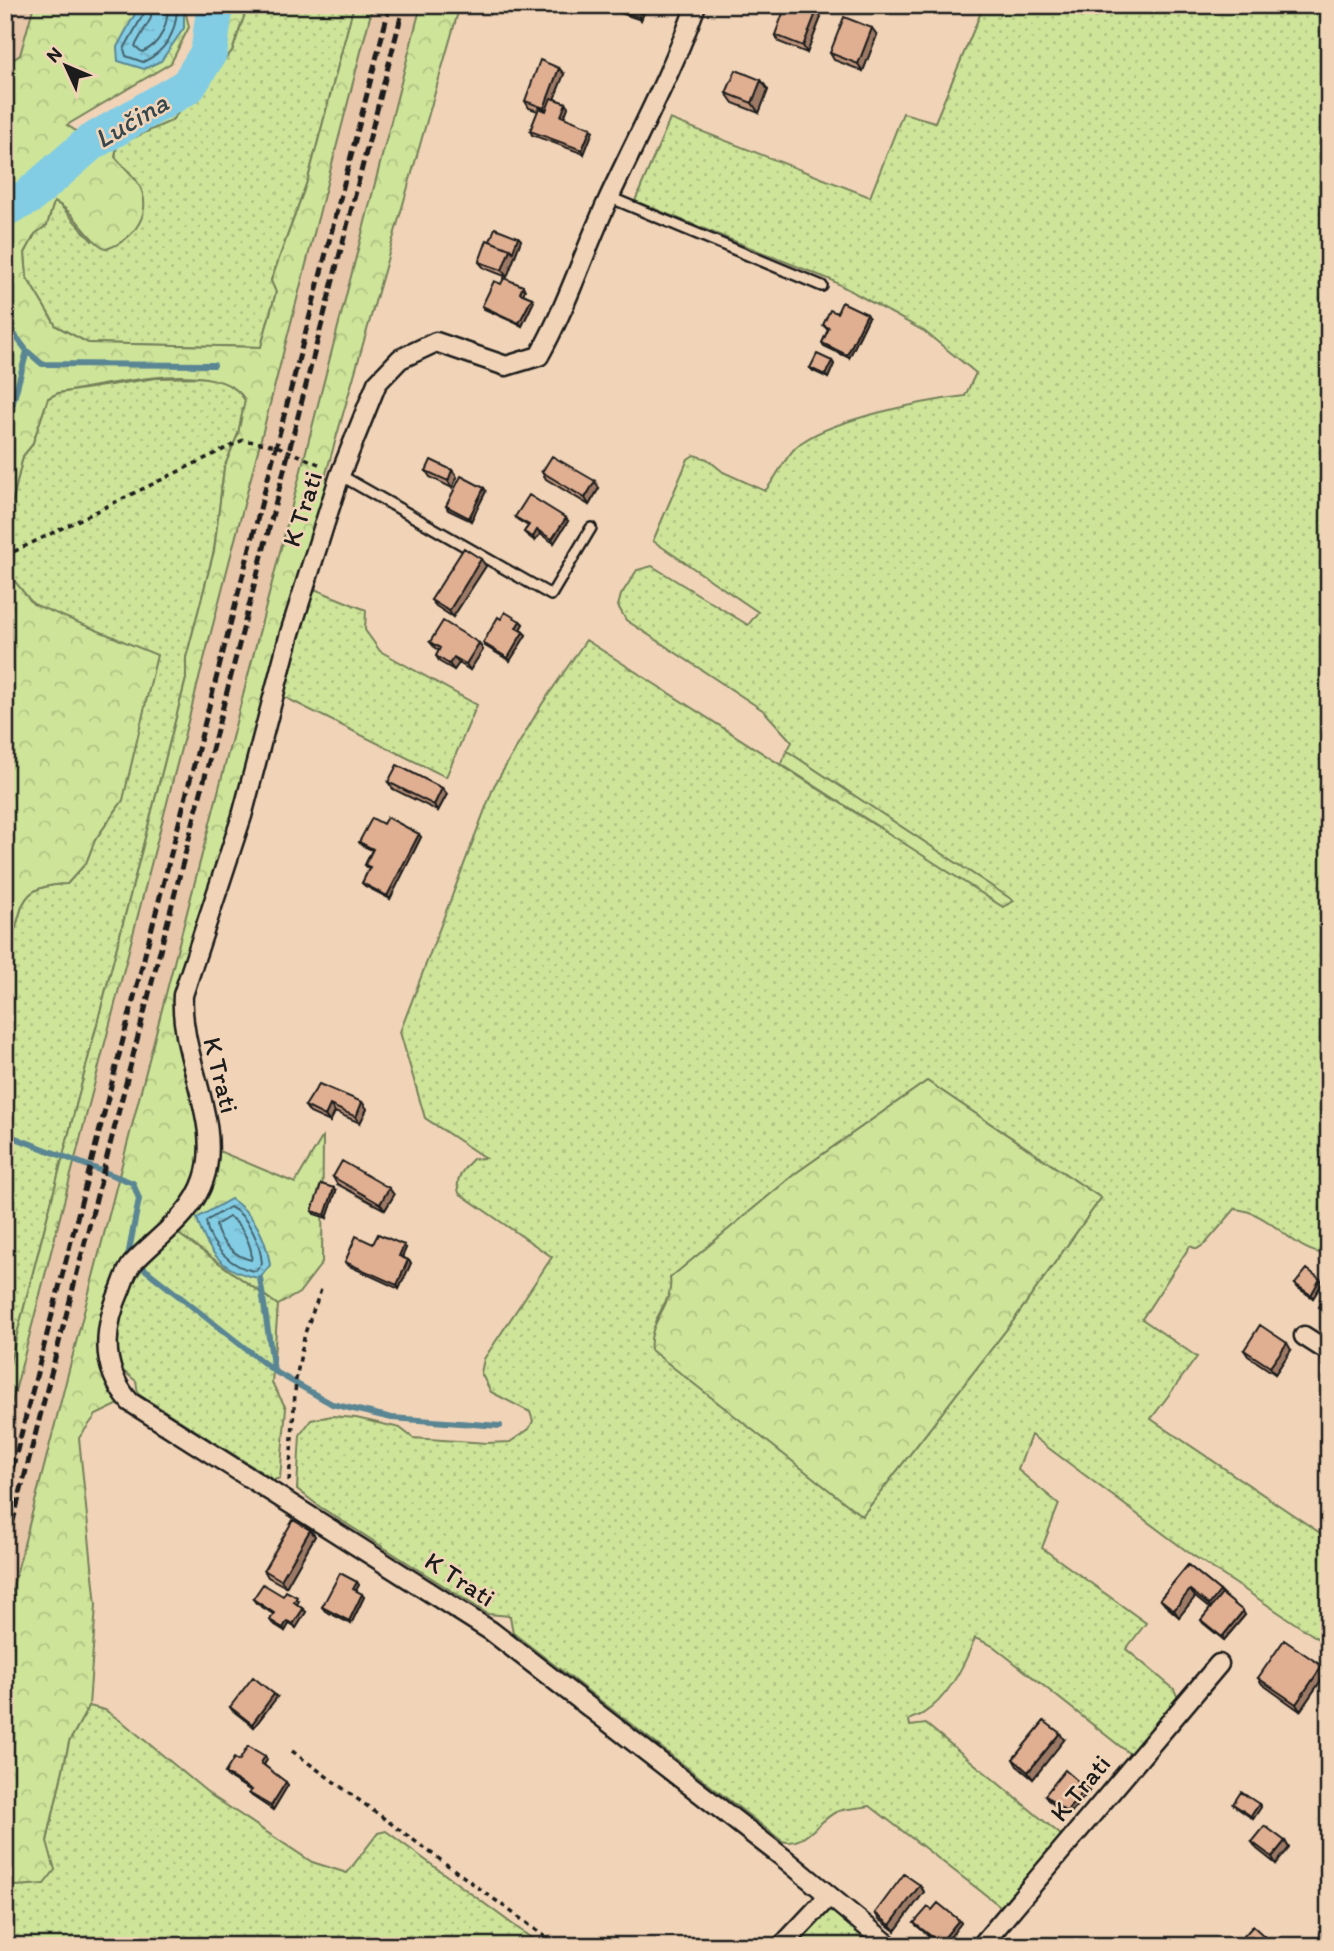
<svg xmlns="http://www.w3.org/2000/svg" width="1334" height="1951" font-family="Itim,sans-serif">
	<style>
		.built { fill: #e8c6a9 }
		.grass { fill: url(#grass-dots); stroke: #75805a; stroke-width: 2; fill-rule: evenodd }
		.forest { fill: url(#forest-crowns); stroke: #75805a; stroke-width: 2 }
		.water { fill: url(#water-ripples); stroke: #5a8694; stroke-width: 2 }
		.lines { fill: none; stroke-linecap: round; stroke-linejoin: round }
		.shore { stroke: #45636c; stroke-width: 2 }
		.stream { stroke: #5a8694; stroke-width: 6 }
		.river { stroke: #83cde4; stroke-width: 37 }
		.lane-casing { stroke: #1c1c1c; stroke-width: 14 }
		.street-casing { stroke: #1c1c1c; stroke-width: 23 }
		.path { stroke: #1c1c1c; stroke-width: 3.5; stroke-dasharray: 5 5; stroke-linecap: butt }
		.lane { stroke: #f1d4b7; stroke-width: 9 }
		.street { stroke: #f1d4b7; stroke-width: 18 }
		.rail { stroke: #1c1c1c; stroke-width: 5; stroke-dasharray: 10 5; stroke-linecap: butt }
		.wall { fill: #c1967d; stroke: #1c1c1c; stroke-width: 2 }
		.shaded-wall { fill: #9d7a66; stroke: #1c1c1c; stroke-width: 2 }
		.building { fill: #e0af91; stroke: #1c1c1c; stroke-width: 2 }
		.labels { text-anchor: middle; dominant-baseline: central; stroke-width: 5; stroke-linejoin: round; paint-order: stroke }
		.street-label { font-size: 26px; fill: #1c1c1c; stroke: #f1d4b7 }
		.water-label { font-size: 28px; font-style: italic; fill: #36484e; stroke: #f1d4b7 }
	</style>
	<defs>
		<pattern id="grass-dots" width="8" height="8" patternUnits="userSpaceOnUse" patternTransform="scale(1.75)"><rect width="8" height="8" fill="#cee499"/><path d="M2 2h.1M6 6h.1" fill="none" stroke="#b0c383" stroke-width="1.8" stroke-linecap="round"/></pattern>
		<pattern id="forest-crowns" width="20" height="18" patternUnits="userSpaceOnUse" patternTransform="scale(1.75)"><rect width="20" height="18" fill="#cee499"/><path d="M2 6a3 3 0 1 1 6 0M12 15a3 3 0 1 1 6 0" fill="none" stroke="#b0c383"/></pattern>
		<pattern id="water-ripples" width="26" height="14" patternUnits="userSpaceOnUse" patternTransform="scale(1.75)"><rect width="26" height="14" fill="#83cde4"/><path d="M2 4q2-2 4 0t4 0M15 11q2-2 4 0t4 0" fill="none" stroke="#71afc3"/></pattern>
	</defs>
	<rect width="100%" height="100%" fill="#f1d4b7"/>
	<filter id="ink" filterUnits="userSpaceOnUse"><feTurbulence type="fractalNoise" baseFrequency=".0143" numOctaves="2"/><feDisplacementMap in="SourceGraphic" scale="14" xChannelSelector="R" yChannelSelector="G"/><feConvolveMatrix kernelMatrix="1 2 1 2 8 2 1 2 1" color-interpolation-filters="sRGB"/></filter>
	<g filter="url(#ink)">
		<path class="built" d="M5,5H34L20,56L5,65Z
			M373,5H421L5,1618V1430Z"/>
		<path class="grass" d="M248,5H354L308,179L271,280L276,292L261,347L88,343L56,326L27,278L25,253L35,234L47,225L54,202L60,205L92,241L138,183L115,157L117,145L171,121L232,51Z
			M984,5H1329V1254C1295,1255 1273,1212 1235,1209L1206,1243L1197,1249L1190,1246L1142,1319L1197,1357L1151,1419L1329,1539V1646L1188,1552L1031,1435L1018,1470L1059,1504L1042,1548L1146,1623L1126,1649L1174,1689L1181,1705L1135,1758L993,1646L975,1638C965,1664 949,1697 924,1713C919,1717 915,1716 909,1720L910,1726L926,1724L1067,1840L1008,1912L870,1806C860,1808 845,1808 836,1812C816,1822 806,1847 782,1841L513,1633L510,1616L488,1614L320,1507L297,1489L300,1435L311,1420L332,1416L356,1418L400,1428L413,1438L487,1443L510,1442L529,1429L533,1421L530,1412L491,1392L481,1373L484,1359L552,1257L459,1193C454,1179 464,1168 473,1159L485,1158L425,1118L400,1032L494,786L542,704L586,640L873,824L1013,902L787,751L792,742L764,711L626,620L618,606L621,595L637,570L652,566L748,625L758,612L653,541L688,459L694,455L707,459L723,472L765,491C776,478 784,459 796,447C825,420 925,401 965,396L976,373L924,331L831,280L635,201L670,119L870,197L903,113L935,122ZM927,1081L1101,1198L1013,1321L862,1516L655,1322L672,1289L671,1278L796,1173Z
			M210,377L234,386L245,400L238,434L224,468L214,551L186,658V679L5,1381V951C29,914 8,886 67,884L86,863L95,840L123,800L114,637L72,622L33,604L13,579L5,560L8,521L23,456L32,445L48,398L58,393L156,378Z
			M312,588L366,610L365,630L380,651L477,705L446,777L284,697Z
			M176,1232L278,1305L272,1383L286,1408L280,1478L274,1480L138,1394L136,1381L118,1367C110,1304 134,1274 176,1232Z
			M89,1706L105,1710L125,1724L212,1796L312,1862L347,1873L378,1833L386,1831L542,1946H5V1882L15,1886L47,1841L69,1742Z
			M829,1909H837L881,1946H792Z"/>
		<path class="forest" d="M34,5H184L189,27L171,63L67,125L100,147C164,106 223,96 223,5H248L232,51L171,121L117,145L115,157C122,165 132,174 138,183C155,212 134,240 106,249C85,238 76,211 54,202L47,225L35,234L25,253L27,278L56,326L88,343L261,347L276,292L271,281L308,179L354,5H373L5,1430V1381L186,679V658L214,551L224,468L238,434L245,400C219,355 102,386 58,393L48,398L32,445L23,456L8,521L5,550V65L20,55Z
			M421,5H460L325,477L333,481L176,1014L178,1045L201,1132V1162L193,1190L102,1323L99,1350L104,1377L121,1403L96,1415L79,1438L96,1605L89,1706L69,1742L47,1841L55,1870L44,1884L15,1886L5,1882V1618Z
			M5,560L13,579L33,604L157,655L123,800L95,840L86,863L67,884C8,886 29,914 5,951Z
			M787,751L1014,901L1003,907L781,764Z
			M927,1081L1101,1198L1013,1321L862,1516L651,1350C647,1322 674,1305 670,1278L796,1173Z
			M323,1136L322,1263L299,1293L278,1305L176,1232L208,1195L219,1151L295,1183Z"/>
		<path class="water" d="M135,5H184V28L161,61L144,69L118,61L117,47L136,12Z
			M231,1199C254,1214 266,1238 270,1265L260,1278C224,1274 206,1251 197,1218Z"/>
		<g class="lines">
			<path class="shore" d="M142,5L143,15L124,49L126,56L143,62C167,51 177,30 177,5
				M151,5V18L135,46L142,52C161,45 168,24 168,5
				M230,1207C249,1216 260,1243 262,1263L256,1271C232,1269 208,1244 206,1221Z
				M229,1217C241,1223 254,1248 251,1260C236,1257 217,1240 216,1225Z"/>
			<path class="stream" d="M5,322L27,351L5,432
				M27,351L42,364L214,365
				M5,1134L133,1183L139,1199L128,1256L274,1371L332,1404L392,1418L500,1426
				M260,1278L274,1371"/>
			<path class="river" d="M5,208L28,197L90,143L188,86L209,52L215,5"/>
			<g class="lane-casing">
				<path id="lane" d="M609,197L822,286
					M340,475L551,595L591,528"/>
			</g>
			<g class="street-casing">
				<path id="street" d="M696,5C672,73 638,135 608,200C584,252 567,306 539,356L506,366L436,342L400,359L377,383L340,475L290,633L242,816L183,995C179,1057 223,1122 204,1179C192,1216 158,1236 132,1264C127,1270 124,1280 121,1288C103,1328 100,1368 130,1402L491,1631L785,1859L890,1946
					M1304,1336L1329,1352
					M782,1946L829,1896
					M981,1946L1219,1664"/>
			</g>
			<path class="path" d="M5,556L243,440L277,446L323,466
				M289,1481L296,1379L305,1333L322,1287
				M292,1751L558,1946"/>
			<use href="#lane" class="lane"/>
			<use href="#street" class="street"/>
			<path class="rail" d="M5,1497L390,5
				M5,1552L404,5"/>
		</g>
		<path class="wall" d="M617,10H645L641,20L620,13Z
			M817,10L821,17L807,53L779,42L775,35Z
			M877,35L863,71L834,60L830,53Z
			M564,74L554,99L566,103L568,107L564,118L593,131L584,154L532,135L530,131L538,111L529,108L525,101Z
			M761,80L768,90L759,113L733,103L726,93Z
			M518,237L521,240L507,277L484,268L479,262L490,241Z
			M501,284L523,286L525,290L523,294L532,298L534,301L522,326L484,309L482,306Z
			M837,313L867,314L869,317L849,358L824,346L822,343L828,330L823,325Z
			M832,361L834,364L828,378L813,371L810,368Z
			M452,470L457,477L452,488L430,477L426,471Z
			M542,472L599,488L589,505L546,479Z
			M484,488L486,491L471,521L448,510L446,506Z
			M515,517L568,521L554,543L540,534L535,541L527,535L524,532L528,526L518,520Z
			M486,566L453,617L436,606L431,600Z
			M501,619L520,621L523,624L520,629L526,635L510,661L485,646L483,643Z
			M430,642L479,643L483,650L470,670L459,663L454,670L440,662L436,656L439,651L435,648Z
			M388,782L442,788L447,794L438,811L393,789Z
			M383,824L421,837L390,899L365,886L362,883L369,869L365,865L372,850L361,845L359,842Z
			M362,1102L367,1109L360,1123L335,1112L330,1122L310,1113L305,1106Z
			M333,1177L389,1188L394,1195L385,1210L337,1184Z
			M336,1191L327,1218L314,1214L312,1211Z
			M373,1244L406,1248L402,1257L408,1260L411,1263L399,1289L347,1265L345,1262Z
			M1320,1279L1323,1282L1313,1298L1298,1288L1295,1284Z
			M1244,1350H1291L1275,1374L1248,1356Z
			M310,1530L315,1536L286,1587L268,1577L264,1570Z
			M1188,1565L1220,1591L1245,1615L1224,1640L1203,1623L1201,1620L1210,1609L1195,1597L1179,1617L1165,1605L1160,1599Z
			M357,1582L359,1585L356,1590L364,1597L351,1624L325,1611L322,1607Z
			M283,1596L299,1601L297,1604L303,1609L306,1612L296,1628L289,1624L285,1631L272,1623L270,1620L273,1614L256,1603L253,1599Z
			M1322,1666L1326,1673L1300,1711L1262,1684L1258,1678Z
			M277,1697L254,1727L232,1710L230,1707Z
			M1064,1740L1033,1779L1017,1766L1013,1759Z
			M265,1756L267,1760L264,1765L288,1785L273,1810L252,1796L249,1793L251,1791L227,1776L225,1773L239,1761Z
			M1086,1788L1089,1791L1068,1816L1047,1799L1045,1795Z
			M1233,1804H1259L1261,1807L1253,1819L1236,1807Z
			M1285,1841L1289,1848L1276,1864L1257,1849L1252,1842Z
			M920,1885L924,1892L895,1931L879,1919L875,1913Z
			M932,1910L959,1920L961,1923L943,1946H941L917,1926L914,1923Z
			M1264,1936L1266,1939L1262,1943L1235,1946Z"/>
		<path class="shaded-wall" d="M643,6L645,10L641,20L639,17Z
			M817,10L821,17L807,53L803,46Z
			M872,28L877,35L863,71L858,64Z
			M559,68L564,74L548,114L544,108Z
			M761,80L768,90L759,113L752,103Z
			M566,103L568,107L563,120L561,116Z
			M591,128L593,131L584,154L582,150Z
			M518,237L521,240L507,277L502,270L510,249Z
			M532,298L534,301L522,326L519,323Z
			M867,314L869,317L849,358L847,355Z
			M832,361L834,364L828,378L825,375Z
			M452,470L457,477L452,488L448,481Z
			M595,481L599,488L589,505L585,498Z
			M484,488L486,491L471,521L469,518Z
			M566,518L568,521L554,543L552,539Z
			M537,530L540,534L535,541L533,537Z
			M481,559L486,566L453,617L449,611Z
			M520,621L523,624L519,631L516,628Z
			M523,632L526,635L510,661L508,658Z
			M479,643L483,650L470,670L466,664Z
			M454,657L459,663L454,670L449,664Z
			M442,788L447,794L438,811L434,805Z
			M419,834L421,837L390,899L387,896Z
			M362,1102L367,1109L360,1123L356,1117Z
			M330,1105L335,1112L330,1122L325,1116Z
			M334,1188L336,1191L327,1218L325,1215Z
			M389,1188L394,1195L385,1210L380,1204Z
			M404,1245L406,1248L401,1259L399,1256Z
			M408,1260L411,1263L399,1289L397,1285Z
			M1320,1279L1323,1282L1313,1298L1311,1295Z
			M1287,1343L1291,1350L1275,1374L1270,1367Z
			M310,1530L315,1536L286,1587L281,1580Z
			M357,1582L359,1585L355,1592L353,1589Z
			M1190,1590L1195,1597L1179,1617L1174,1610Z
			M1220,1591L1224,1598L1213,1611L1209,1605Z
			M362,1594L364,1597L351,1624L349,1621Z
			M303,1609L306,1612L296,1628L293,1624Z
			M1243,1611L1245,1615L1224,1640L1222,1637Z
			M287,1621L289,1624L285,1631L283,1628Z
			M1322,1666L1326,1673L1300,1711L1296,1704Z
			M274,1694L277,1697L254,1727L252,1724Z
			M1060,1733L1064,1740L1033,1779L1028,1772Z
			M265,1756L267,1760L263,1766L261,1763Z
			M286,1782L288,1785L273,1810L271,1806Z
			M1086,1788L1089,1791L1068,1816L1066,1812Z
			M1259,1804L1261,1807L1253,1819L1251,1816Z
			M1285,1841L1289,1848L1276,1864L1272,1857Z
			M920,1885L924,1892L895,1931L890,1925Z
			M959,1920L961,1923L943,1946H942L940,1943Z"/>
		<path class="building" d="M619,5H639L643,6L639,17L617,10Z
			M786,5H804L817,10L803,46L775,35Z
			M844,17L872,28L858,64L830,53Z
			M540,60L559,68L544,108L525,101Z
			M736,70L761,80L752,103L726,93Z
			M551,98L566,103L561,116L591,128L582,150L530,131L539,108L546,111Z
			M495,228L518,237L513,252L510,249L490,241Z
			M487,240L510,249L502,270L479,262Z
			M504,278L523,286L520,293L532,298L519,323L482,306L494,281L501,284Z
			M842,302L867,314L847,355L822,343L829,328L823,325L830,310L837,313Z
			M817,354L832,361L825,375L810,368Z
			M552,456L595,481L585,498L542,472Z
			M431,460L452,470L448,481L426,471Z
			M461,476L484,488L469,518L446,506Z
			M529,495L566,518L552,539L537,530L533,537L524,532L529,525L515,517Z
			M464,548L481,559L449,611L431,600Z
			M505,612L520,621L516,628L523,632L508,658L483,643L498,617L501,619Z
			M443,621L479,643L466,664L454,657L449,664L436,656L440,648L430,642Z
			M397,765L442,788L434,805L388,782Z
			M387,817L419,834L387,896L362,883L370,867L365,865L373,849L359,842L372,818L383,824Z
			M319,1084L362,1102L356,1117L330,1105L325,1116L305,1106Z
			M342,1161L389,1188L380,1204L333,1177Z
			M321,1184L334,1188L325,1215L312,1211Z
			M378,1234L404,1245L399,1256L408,1260L397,1285L345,1262L356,1236L373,1244Z
			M1307,1269L1320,1279L1311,1295L1295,1284Z
			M1326,1284L1329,1286V1313L1319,1307L1323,1301L1320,1299L1324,1293L1321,1291Z
			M1260,1325L1287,1343L1270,1367L1244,1350Z
			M1329,1394V1408L1322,1404Z
			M293,1520L310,1530L281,1580L264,1570Z
			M1188,1565L1220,1591L1209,1605L1190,1590L1174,1610L1160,1599Z
			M340,1573L357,1582L353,1589L362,1594L349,1621L322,1607Z
			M263,1584L283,1596L286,1591L297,1597L294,1602L303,1609L293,1624L287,1621L283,1628L270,1620L274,1613L253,1599Z
			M1222,1594L1243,1611L1222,1637L1201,1620Z
			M1284,1640L1322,1666L1296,1704L1258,1678Z
			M253,1677L274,1694L252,1724L230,1707Z
			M1044,1721L1060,1733L1028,1772L1013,1759Z
			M248,1746L265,1756L261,1763L286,1782L271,1806L249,1793L252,1790L225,1773L234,1758L239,1761Z
			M1065,1770L1086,1788L1066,1812L1045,1795Z
			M1329,1773V1784L1323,1780Z
			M1241,1792L1259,1804L1251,1816L1233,1804Z
			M1265,1826L1285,1841L1272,1857L1252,1842Z
			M904,1874L920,1885L890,1925L875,1913Z
			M938,1903L959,1920L940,1943L914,1923L928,1907L932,1910Z
			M1253,1926L1264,1936L1259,1941L1265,1946H1235Z"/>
	</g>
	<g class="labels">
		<g class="street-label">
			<text transform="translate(302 509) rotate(-72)">K Trati</text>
			<text transform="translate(221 1075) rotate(76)">K Trati</text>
			<text transform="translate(460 1579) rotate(33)">K Trati</text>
			<text transform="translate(1080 1788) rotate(-50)">K Trati</text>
		</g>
		<g class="water-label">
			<text transform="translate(131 120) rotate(-31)">Lučina</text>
		</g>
	</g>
	<rect width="1334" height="1951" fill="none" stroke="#f1d4b7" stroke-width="28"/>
	<rect x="14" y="14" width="1306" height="1923" fill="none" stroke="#1c1c1c" stroke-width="2.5" filter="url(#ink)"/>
	<g transform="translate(66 66) rotate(314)" stroke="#f1d4b7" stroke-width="5" paint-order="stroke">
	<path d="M0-5L12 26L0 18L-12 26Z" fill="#1c1c1c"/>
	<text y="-10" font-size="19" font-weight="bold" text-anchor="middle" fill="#1c1c1c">N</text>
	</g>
</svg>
